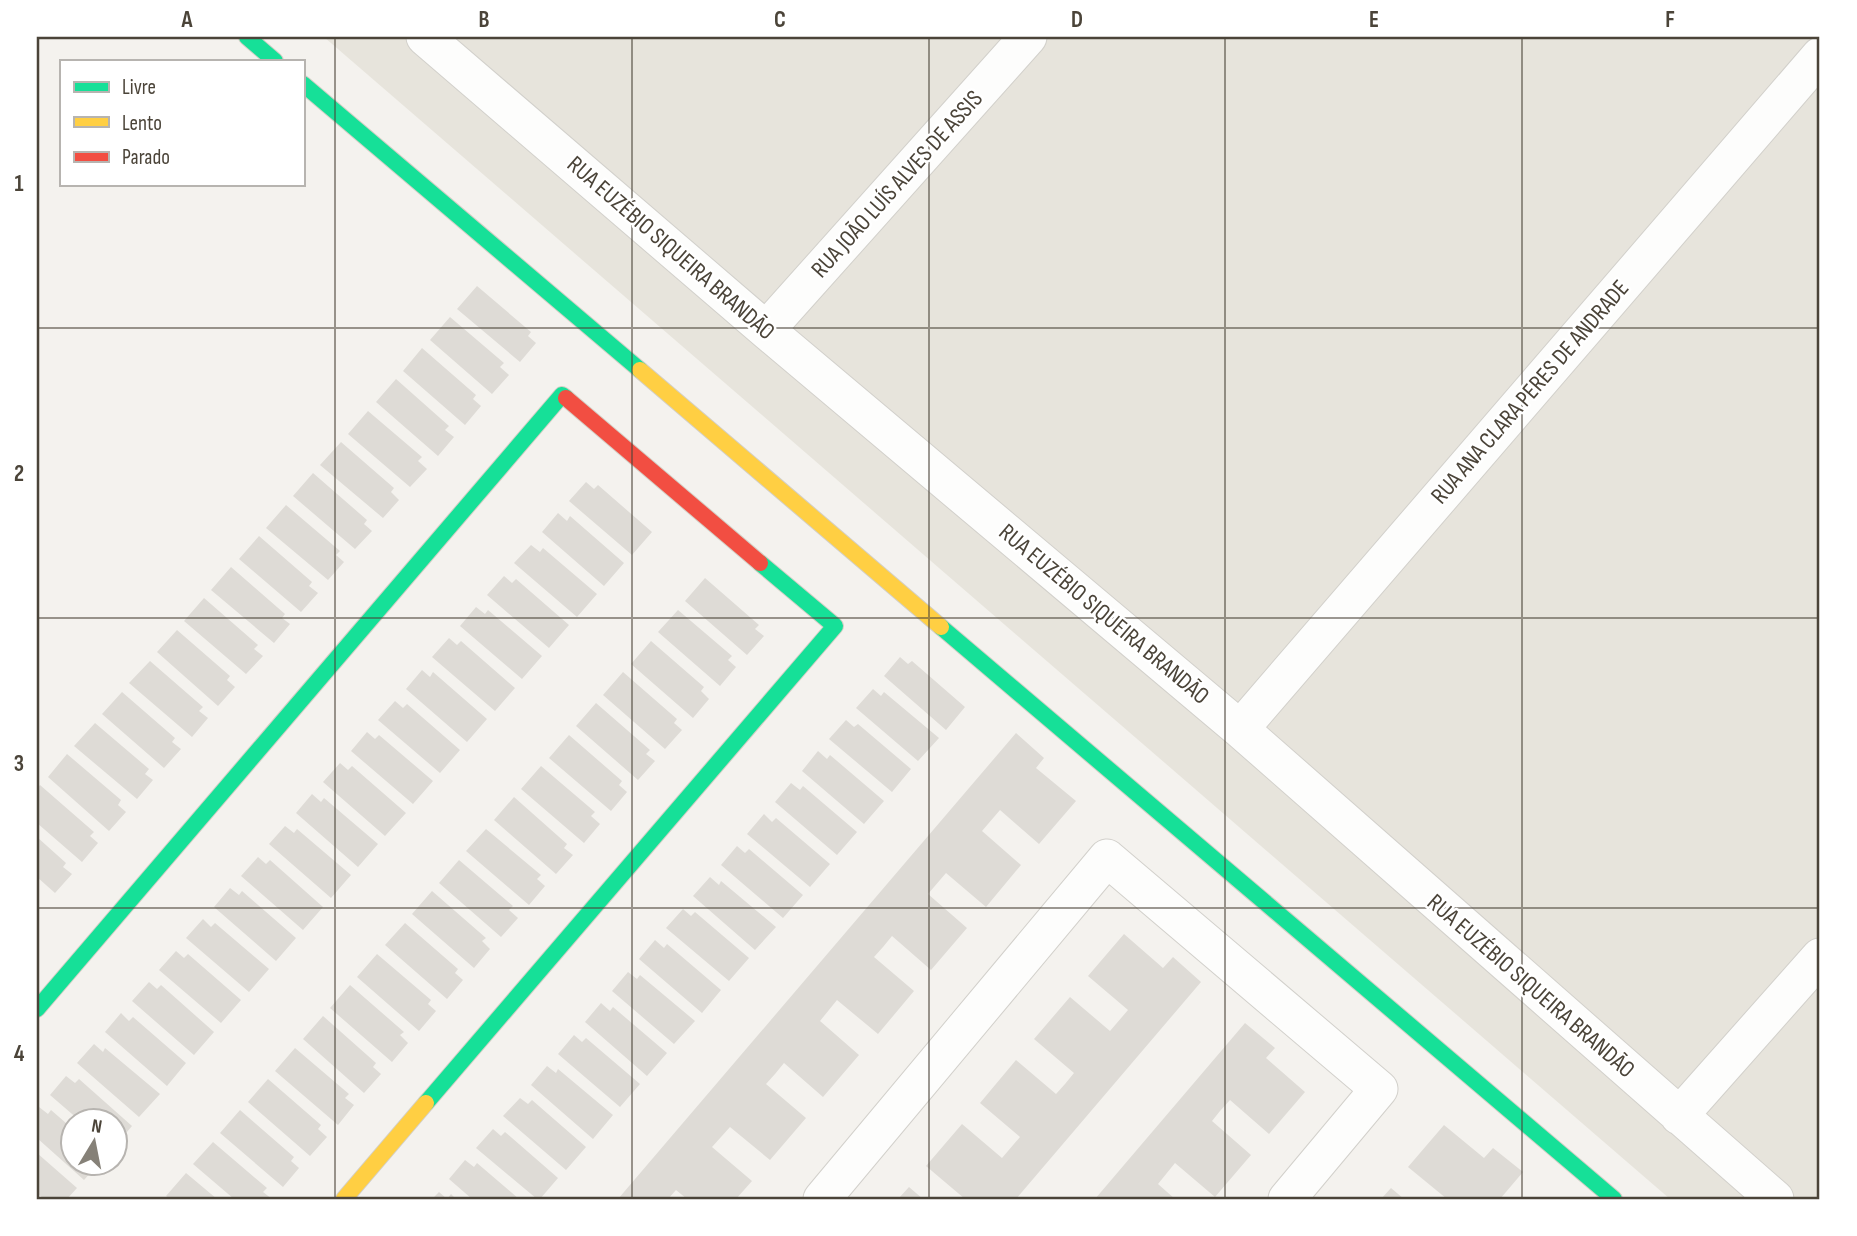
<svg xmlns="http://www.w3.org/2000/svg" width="1857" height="1236" font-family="'Sofia Sans Condensed',sans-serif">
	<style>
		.residential { fill: #e7e4dc }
		.building { fill: #dedbd6 }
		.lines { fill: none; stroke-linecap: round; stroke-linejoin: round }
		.street-casing { stroke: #d2d0cb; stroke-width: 39 }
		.fast-casing { stroke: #d3cfc5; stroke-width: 18 }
		.slow-casing { stroke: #d3cfc5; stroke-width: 18 }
		.jam-casing { stroke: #d3cfc5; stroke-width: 18 }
		.street { stroke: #fdfdfc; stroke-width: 37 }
		.fast { stroke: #16e098; stroke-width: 16 }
		.slow { stroke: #ffcf43; stroke-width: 16 }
		.jam { stroke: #f24e42; stroke-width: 16 }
		.grid { fill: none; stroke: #4b4439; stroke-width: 2; stroke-opacity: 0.55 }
		.labels { text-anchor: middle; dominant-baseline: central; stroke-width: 5; stroke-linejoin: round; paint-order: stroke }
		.street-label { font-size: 24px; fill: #4b4439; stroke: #fff }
		.neatline { fill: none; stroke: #4b4439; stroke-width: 2.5 }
		.grid-label { font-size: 23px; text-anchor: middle; font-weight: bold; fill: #4b4439 }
	</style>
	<rect width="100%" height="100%" fill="#f4f2ee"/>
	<path class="residential" d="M324,37H1820V1199H1670Z"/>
	<path class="building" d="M477,286L531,332L528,336L536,343L520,362L457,309Z
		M450,317L504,363L500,367L509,375L492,394L430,340Z
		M422,348L476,395L473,399L481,406L465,425L403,371Z
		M396,379L449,426L445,430L454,437L438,456L376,402Z
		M368,411L422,457L418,461L427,469L410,487L348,434Z
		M341,442L394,488L391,492L399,500L383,518L320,465Z
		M313,473L367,520L364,524L372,531L355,549L293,496Z
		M586,482L594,489L598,485L652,532L632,555L569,501Z
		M286,505L340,551L336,555L344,562L328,580L266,528Z
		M558,513L567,521L570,516L624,563L604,586L542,532Z
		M259,536L312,582L309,586L318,593L301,612L239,559Z
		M531,545L540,552L543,548L597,594L577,617L514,563Z
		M231,567L285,614L282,618L290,624L274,643L211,590Z
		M504,576L512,583L516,579L569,625L549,648L487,595Z
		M705,578L759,625L755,629L764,636L747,655L685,601Z
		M204,598L258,645L254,649L263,656L246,674L184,621Z
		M476,607L485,614L488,610L542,656L522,679L460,626Z
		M678,610L732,656L728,660L736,667L720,686L658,632Z
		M177,630L230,676L227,680L235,687L218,706L157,652Z
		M449,638L457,645L461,641L515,688L495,711L432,657Z
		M651,641L704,687L701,691L709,699L693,718L631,664Z
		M900,657L908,664L912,661L965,707L946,730L884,676Z
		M150,661L203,707L199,711L208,718L192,737L129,683Z
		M422,670L430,677L433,672L487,719L467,742L406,689Z
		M623,672L677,719L674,723L682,730L665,749L603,695Z
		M873,689L881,696L884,692L939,738L918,761L856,708Z
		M122,692L175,738L172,742L181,749L164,768L102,714Z
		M395,701L403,708L407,704L460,750L440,773L378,720Z
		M596,703L650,750L646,754L655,761L638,780L576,726Z
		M846,720L854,727L858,724L911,769L892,792L829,739Z
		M95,723L149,769L145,774L153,780L137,799L74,746Z
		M367,732L375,739L379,735L433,781L413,804L351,751Z
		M1016,733L1044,758L1036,768L1076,801L1039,844L1000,810L982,831L1021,865L986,907L946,873L928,894L967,928L931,970L892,936L883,947L874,957L914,991L878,1034L837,1000L820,1021L859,1055L823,1097L784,1063L775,1074L766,1084L806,1118L770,1160L730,1127L712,1147L752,1181L736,1199H687L676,1190L668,1199H618Z
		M569,735L622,781L619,785L627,792L611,811L549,758Z
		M818,751L827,759L830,755L884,801L864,824L802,771Z
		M67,754L121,800L118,805L126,812L109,831L48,777Z
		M340,763L348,770L352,766L406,813L385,836L323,782Z
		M541,766L595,812L591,816L600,824L584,843L521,789Z
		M791,783L800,790L803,786L857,832L837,855L775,802Z
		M40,785L94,832L90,836L98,843L82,862L37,823V789Z
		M312,794L321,802L324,798L378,844L358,867L296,813Z
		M514,797L567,844L564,848L573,855L556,874L494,820Z
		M764,814L772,822L776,818L830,864L810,887L747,834Z
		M285,826L294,833L297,829L351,875L331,898L269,844Z
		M486,829L541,875L537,879L545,886L529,905L466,851Z
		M37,837L66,863L63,867L72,874L55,893L37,877Z
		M737,846L745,853L749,849L803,895L783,918L721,865Z
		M258,857L266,864L270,860L323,907L303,930L241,876Z
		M459,860L513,906L509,910L518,918L501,937L439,883Z
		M710,877L719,885L721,881L776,927L755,950L693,896Z
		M230,888L239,895L242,891L296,938L276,961L214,907Z
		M432,891L486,938L482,941L490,949L474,968L412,914Z
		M683,909L691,916L695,912L749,958L729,981L666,928Z
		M203,919L211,927L215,923L269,969L249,992L186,938Z
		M405,923L458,969L455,973L463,980L447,999L385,945Z
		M1124,934L1163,968L1173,957L1201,982L1016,1199H965L926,1166L962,1124L1002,1158L1020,1137L980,1103L1016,1060L1056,1094L1065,1084L1074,1073L1034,1039L1070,997L1110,1031L1128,1010L1088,976Z
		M655,940L664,948L667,944L721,990L702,1013L639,959Z
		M176,951L184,958L188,954L241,1000L221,1023L159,970Z
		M377,954L431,1000L428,1004L436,1011L419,1031L357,977Z
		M628,972L637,979L640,975L695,1021L674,1044L612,991Z
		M149,982L157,989L161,985L214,1032L194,1055L132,1001Z
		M350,985L404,1032L400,1035L408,1043L392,1062L330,1008Z
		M601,1003L610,1011L613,1007L667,1053L647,1076L585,1022Z
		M121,1013L129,1021L133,1017L186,1063L167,1086L105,1032Z
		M323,1016L376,1063L373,1067L381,1074L364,1093L303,1039Z
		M1245,1023L1275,1048L1266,1058L1305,1092L1269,1134L1230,1100L1220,1111L1212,1121L1251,1155L1215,1197L1175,1163L1158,1184L1175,1199H1095Z
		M574,1035L582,1042L586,1038L640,1084L620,1107L558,1054Z
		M94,1044L103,1052L105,1048L160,1094L139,1117L77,1063Z
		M295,1048L349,1094L345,1098L354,1105L338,1125L275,1071Z
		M547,1066L556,1073L558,1069L613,1115L593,1139L531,1085Z
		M66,1076L75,1083L79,1079L132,1126L116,1145V1120H79L50,1095Z
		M268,1079L321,1125L318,1129L327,1137L310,1156L248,1102Z
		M520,1098L528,1104L532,1100L586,1147L566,1170L503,1116Z
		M39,1107L48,1114L51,1110L74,1130V1162H100L84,1180L37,1138V1110Z
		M240,1110L294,1157L291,1161L299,1168L283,1187L220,1133Z
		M1444,1125L1484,1158L1493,1148L1523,1172L1500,1199H1447L1408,1167Z
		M493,1129L501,1136L505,1132L558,1178L540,1199H537L476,1148Z
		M213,1142L267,1188L263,1192L272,1199H234L193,1164Z
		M37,1153L77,1188L67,1199H44L37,1193Z
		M465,1160L474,1167L477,1163L519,1199H472L449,1179Z
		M186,1173L217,1199H170L166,1196Z
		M909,1187L923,1199H898Z
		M1391,1188L1404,1199H1381Z
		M439,1192L447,1199L451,1194L456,1199H432Z"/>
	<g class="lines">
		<g class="street-casing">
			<path id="street" d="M425,37L766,330L1240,729L1775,1199
				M766,330L1028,37
				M1240,729L1820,56
				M1679,1116L1820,957
				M822,1199L1107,858L1379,1089L1287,1199"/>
		</g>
		<g class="fast-casing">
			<path id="fast" d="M247,37L275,61
				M303,84L640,370
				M941,627L1614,1199
				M37,1009L562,395L566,398
				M426,1103L835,626L760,563"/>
		</g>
		<g class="slow-casing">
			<path id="slow" d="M640,370L941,627
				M344,1199L426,1103"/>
		</g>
		<g class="jam-casing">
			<path id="jam" d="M566,398L760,563"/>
		</g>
		<use href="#street" class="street"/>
		<use href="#fast" class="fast"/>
		<use href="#slow" class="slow"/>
		<use href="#jam" class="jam"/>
	</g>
	<path class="grid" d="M335,37V1199M632,37V1199M929,37V1199M1225,37V1199M1522,37V1199M37,328H1820M37,618H1820M37,908H1820"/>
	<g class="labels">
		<g class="street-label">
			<text transform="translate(897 184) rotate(-48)">RUA JOÃO LUÍS ALVES DE ASSIS</text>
			<text transform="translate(671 248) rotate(41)">RUA EUZÉBIO SIQUEIRA BRANDÃO</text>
			<text transform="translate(1530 392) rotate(-49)">RUA ANA CLARA PERES DE ANDRADE</text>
			<text transform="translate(1104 614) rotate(40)">RUA EUZÉBIO SIQUEIRA BRANDÃO</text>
			<text transform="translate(1531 986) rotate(41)">RUA EUZÉBIO SIQUEIRA BRANDÃO</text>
		</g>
	</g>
	<rect width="1857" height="1236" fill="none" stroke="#ffffff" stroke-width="77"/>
	<rect x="60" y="60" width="245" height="126" fill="#ffffff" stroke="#b7b4b0" stroke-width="2"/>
	<rect x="74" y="82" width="35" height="10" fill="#16e098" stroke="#b7b4b0" stroke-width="2"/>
	<text x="122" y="94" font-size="21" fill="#4b4439">Livre</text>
	<rect x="74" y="117" width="35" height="10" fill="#ffcf43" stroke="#b7b4b0" stroke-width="2"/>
	<text x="122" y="130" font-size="21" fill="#4b4439">Lento</text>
	<rect x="74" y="152" width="35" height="10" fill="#f24e42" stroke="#b7b4b0" stroke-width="2"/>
	<text x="122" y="164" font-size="21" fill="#4b4439">Parado</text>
	<g transform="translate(94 1142) rotate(10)"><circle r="33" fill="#ffffff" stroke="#b7b4b0" stroke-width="2"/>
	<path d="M0-5L12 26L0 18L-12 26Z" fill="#868178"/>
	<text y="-10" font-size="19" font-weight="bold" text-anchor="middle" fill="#4b4439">N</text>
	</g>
	<rect x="38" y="38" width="1780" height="1160" class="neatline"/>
	<g class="grid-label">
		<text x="187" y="27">A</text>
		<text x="484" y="27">B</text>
		<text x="780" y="27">C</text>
		<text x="1077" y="27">D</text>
		<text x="1374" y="27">E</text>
		<text x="1670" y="27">F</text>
		<text x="19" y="191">1</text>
		<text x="19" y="481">2</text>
		<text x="19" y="771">3</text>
		<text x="19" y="1061">4</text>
	</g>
</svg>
